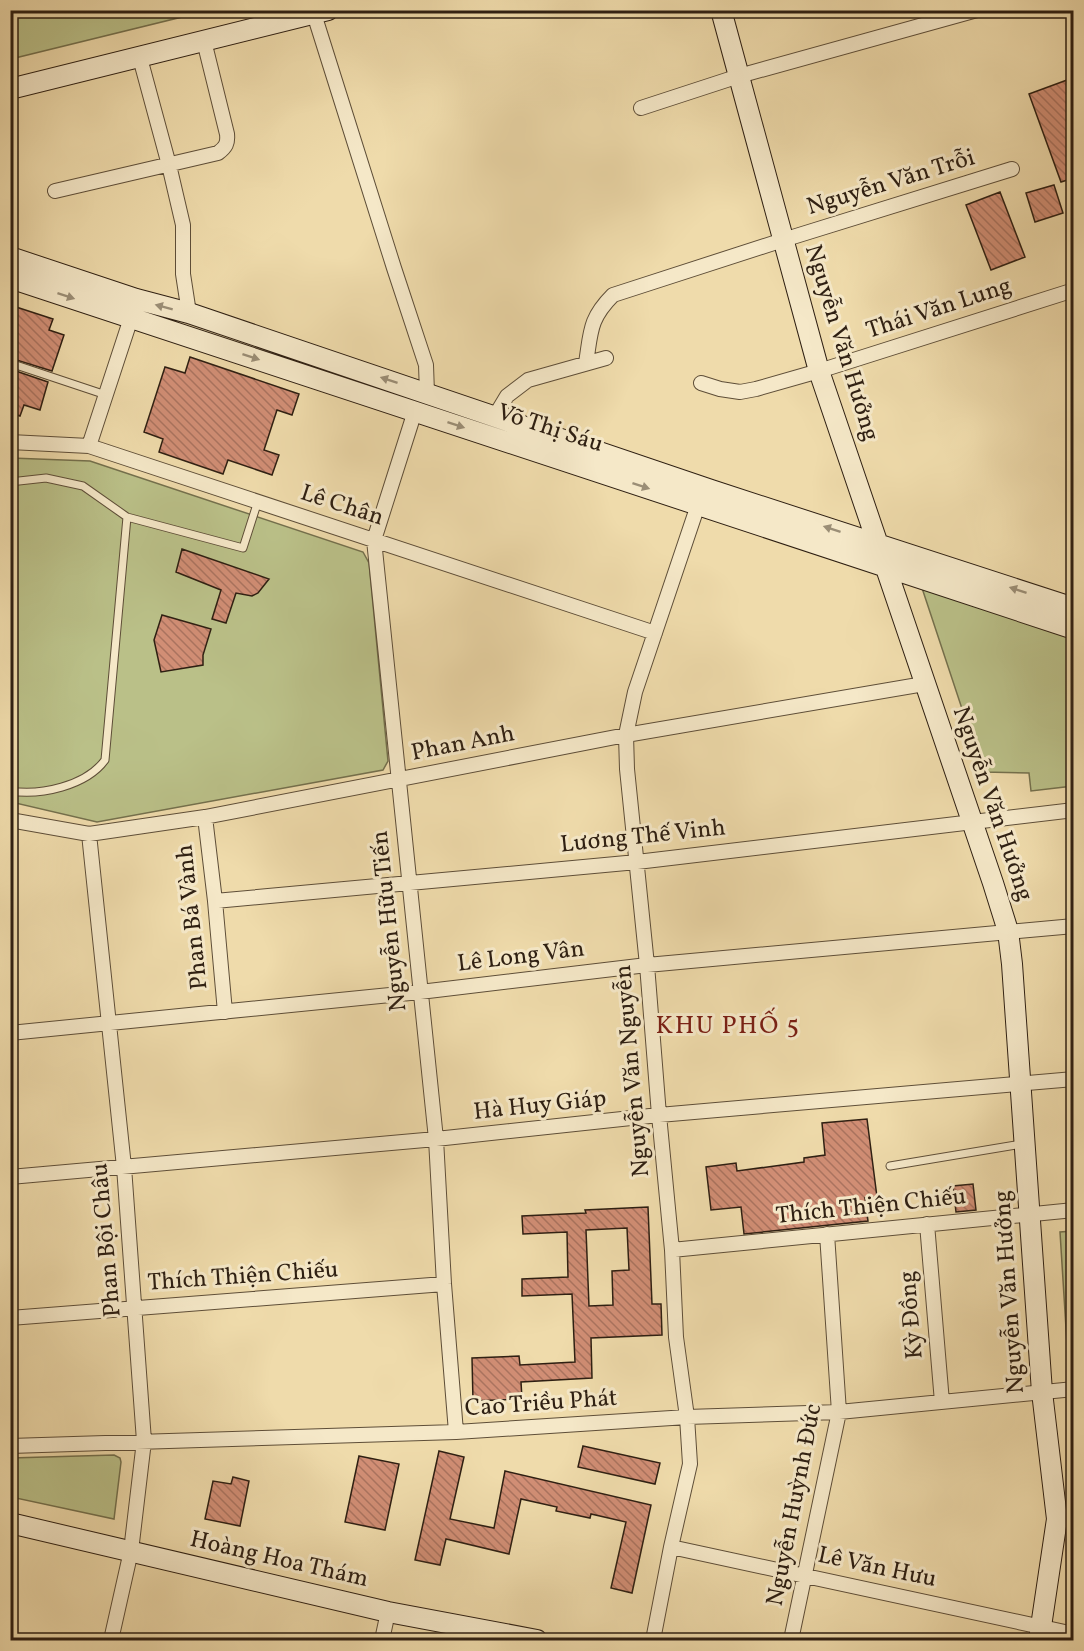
<svg xmlns="http://www.w3.org/2000/svg" width="1084" height="1651" font-family="Vollkorn,serif">
	<style>
		.green { fill: #bac088; stroke: #74704d; stroke-width: 1.5 }
		.building { fill: url(#building-back-hatch); stroke: #2e1f12; stroke-width: 1.5; fill-rule: evenodd }
		.lines { fill: none; stroke-linecap: round; stroke-linejoin: round }
		.lane-casing { stroke: #5e4e38; stroke-width: 9 }
		.street-casing { stroke: #5e4e38; stroke-width: 16 }
		.secondary-casing { stroke: #2e1f12; stroke-width: 22 }
		.lane { stroke: #f5e8c8; stroke-width: 7 }
		.street { stroke: #f5e8c8; stroke-width: 14 }
		.secondary { stroke: #f5e8c8; stroke-width: 20 }
		.oneway { fill: #9b8e76 }
		.labels { text-anchor: middle; dominant-baseline: central; stroke-width: 6; stroke-linejoin: round; paint-order: stroke }
		.street-label { font-size: 24px; fill: #2e1f12; stroke: #f5e8c8 }
		.neighbourhood-label { font-size: 26px; letter-spacing: 1.5px; fill: #7a1f14; stroke: #f5e8c8 }
	</style>
	<defs>
		<pattern id="building-back-hatch" width="6" height="6" patternUnits="userSpaceOnUse" patternTransform="scale(1.5)"><rect width="6" height="6" fill="#d18e75"/><path d="M-1 5l2 2M0 0l6 6M5-1l2 2" fill="none" stroke="#aa735f"/></pattern>
	</defs>
	<rect width="100%" height="100%" fill="#efdbab"/>
	<filter id="stains"><feTurbulence type="fractalNoise" baseFrequency=".00333" numOctaves="4"/><feColorMatrix values="0 0 0 0 .2 0 0 0 0 .09 0 0 0 0 .02 0 0 0 .5 -.17"/></filter>
	<radialGradient id="worn" r=".72"><stop offset=".6" stop-color="#630" stop-opacity="0"/><stop offset="1" stop-color="#630" stop-opacity=".3"/></radialGradient>
	<path class="green" d="M10,11L11,10L192,11L190,15L11,59Z
		M11,458L90,461L363,552L369,563L388,761L383,770L97,822L11,802Z
		M920,582L1073,638V786L1031,791L1029,773L983,772Z
		M1073,1231L1074,1375L1069,1376L1060,1232Z
		M114,1455L120,1458L121,1462L114,1519L11,1497V1458Z"/>
	<path class="building" d="M1067,80L1074,98V178L1061,182L1029,94Z
		M1054,185L1063,213L1035,222L1026,193Z
		M1000,192L1025,257L991,270L966,205Z
		M10,305L53,319L49,330L64,335L52,371L10,358Z
		M190,357L299,394L292,415L277,410L264,450L279,455L272,475L228,460L223,474L159,452L163,439L144,432L165,367L185,373Z
		M10,369L48,382L40,410L24,405L20,416L10,413Z
		M182,549L269,579L258,593L252,596L236,593L226,623L212,619L221,590L176,572Z
		M162,615L211,629L203,655V665L161,672L154,640Z
		M867,1119L877,1197L865,1198L868,1221L744,1234L741,1207L711,1210L706,1167L736,1163L737,1171L804,1162V1158L825,1155L822,1123Z
		M973,1184L976,1210L956,1212L953,1186Z
		M648,1207L652,1304H661L662,1335L591,1338L592,1378L521,1382L522,1399L473,1401L472,1358L519,1356L520,1365L575,1362L572,1294L522,1296V1279L568,1277L567,1232L523,1234L522,1216L586,1213L585,1210ZM627,1228L629,1270L612,1271L613,1305L589,1306L586,1230Z
		M583,1446L660,1463L655,1484L578,1467Z
		M439,1451L464,1457L450,1519L494,1528L505,1471L651,1505L632,1593L611,1588L626,1522L591,1514L590,1518L556,1511L557,1507L521,1499L509,1554L446,1539L440,1565L415,1560Z
		M359,1456L399,1464L385,1530L345,1522Z
		M233,1477L249,1481L240,1526L205,1519L213,1481L231,1484Z"/>
	<g class="lines">
		<g class="lane-casing">
			<path id="lane" d="M10,363L106,395
				M10,482L46,478L83,486L127,517L243,548L258,501
				M10,791C40,796 86,786 105,760L127,517
				M890,1166L1022,1144"/>
		</g>
		<g class="street-casing">
			<path id="street" d="M314,14L394,268L426,365L427,393
				M140,58L169,165L183,225V274L189,313
				M641,108L739,76L977,10
				M55,191L218,153C226,147 228,143 227,134L204,41
				M586,363C591,332 589,319 613,295L783,240L1012,169
				M701,383L720,389L740,392L756,389L819,371L1074,290
				M415,411L374,540L436,1139L444,1284L456,1432
				M495,416L507,396L528,380L606,358
				M10,442L89,446L655,633
				M89,446L131,318
				M205,817L215,901L225,1012
				M10,820L89,834L205,817L626,735L924,684
				M89,834L124,1167L144,1441L131,1551L111,1640
				M215,901L637,862L1074,810
				M10,1033L420,992L647,965L1074,926
				M10,1177L436,1139L659,1115L1074,1079
				M927,1224L942,1402
				M672,1250L1074,1210
				M10,1318L444,1284
				M10,1446L456,1432L687,1417L839,1412L1074,1389
				M1057,1519L1074,1517
				M671,1547L1074,1634
				M382,1640L388,1612
				M653,1640L671,1547L690,1464L687,1417L676,1337L672,1250L659,1115L647,965L627,769L626,735L635,692L698,505
				M791,1640L839,1412L827,1234"/>
		</g>
		<g class="secondary-casing">
			<path id="secondary" d="M721,10L819,371L993,883L1008,931L1012,964L1042,1392L1057,1519L1039,1640
				M10,89L328,10
				M10,257L136,299L189,313L711,490L1074,608
				M10,278L1074,629
				M10,1523L388,1612L537,1640"/>
		</g>
		<use href="#lane" class="lane"/>
		<use href="#street" class="street"/>
		<use href="#secondary" class="secondary"/>
	</g>
	<defs><path id="oneway-solid" d="M-6-.8H1V-3.2L6.5 0L1 3.2V.8H-6Z" transform="scale(1.5)"/></defs>
	<g class="oneway">
		<use href="#oneway-solid" transform="translate(66 296) rotate(18)"/>
		<use href="#oneway-solid" transform="translate(164 307) rotate(-165)"/>
		<use href="#oneway-solid" transform="translate(251 357) rotate(18)"/>
		<use href="#oneway-solid" transform="translate(389 380) rotate(-162)"/>
		<use href="#oneway-solid" transform="translate(456 425) rotate(18)"/>
		<use href="#oneway-solid" transform="translate(641 486) rotate(18)"/>
		<use href="#oneway-solid" transform="translate(832 529) rotate(-162)"/>
		<use href="#oneway-solid" transform="translate(1018 590) rotate(-162)"/>
	</g>
	<g class="labels">
		<g class="street-label">
			<text transform="translate(891 183) rotate(-17)">Nguyễn Văn Trỗi</text>
			<text transform="translate(939 309) rotate(-18)">Thái Văn Lung</text>
			<text transform="translate(841 343) rotate(73)">Nguyễn Văn Hưởng</text>
			<text transform="translate(550 429) rotate(18)">Võ Thị Sáu</text>
			<text transform="translate(342 506) rotate(18)">Lê Chân</text>
			<text transform="translate(463 744) rotate(-11)">Phan Anh</text>
			<text transform="translate(992 804) rotate(71)">Nguyễn Văn Hưởng</text>
			<text transform="translate(643 837) rotate(-6)">Lương Thế Vinh</text>
			<text transform="translate(193 917) rotate(-96)">Phan Bá Vành</text>
			<text transform="translate(390 921) rotate(-96)">Nguyễn Hữu Tiến</text>
			<text transform="translate(521 957) rotate(-7)">Lê Long Vân</text>
			<text transform="translate(633 1071) rotate(-95)">Nguyễn Văn Nguyễn</text>
			<text transform="translate(540 1106) rotate(-6)">Hà Huy Giáp</text>
			<text transform="translate(871 1207) rotate(-6)">Thích Thiện Chiếu</text>
			<text transform="translate(107 1240) rotate(-95)">Phan Bội Châu</text>
			<text transform="translate(243 1277) rotate(-4)">Thích Thiện Chiếu</text>
			<text transform="translate(1010 1292) rotate(-94)">Nguyễn Văn Hưởng</text>
			<text transform="translate(912 1315) rotate(-95)">Kỳ Đồng</text>
			<text transform="translate(541 1404) rotate(-4)">Cao Triều Phát</text>
			<text transform="translate(795 1505) rotate(-79)">Nguyễn Huỳnh Đức</text>
			<text transform="translate(279 1560) rotate(13)">Hoàng Hoa Thám</text>
			<text transform="translate(877 1568) rotate(12)">Lê Văn Hưu</text>
		</g>
		<g class="neighbourhood-label">
			<text x="728" y="1026">KHU PHỐ 5</text>
		</g>
	</g>
	<rect width="1084" height="1651" fill="none" stroke="#efdbab" stroke-width="36"/>
	<rect x="12" y="12" width="1060" height="1627" fill="none" stroke="#2e1f12" stroke-width="3"/>
	<rect x="18" y="18" width="1048" height="1615" fill="none" stroke="#2e1f12" stroke-width="1.5"/>
	<rect width="100%" height="100%" filter="url(#stains)"/>
	<rect width="100%" height="100%" fill="url(#worn)"/>
</svg>
